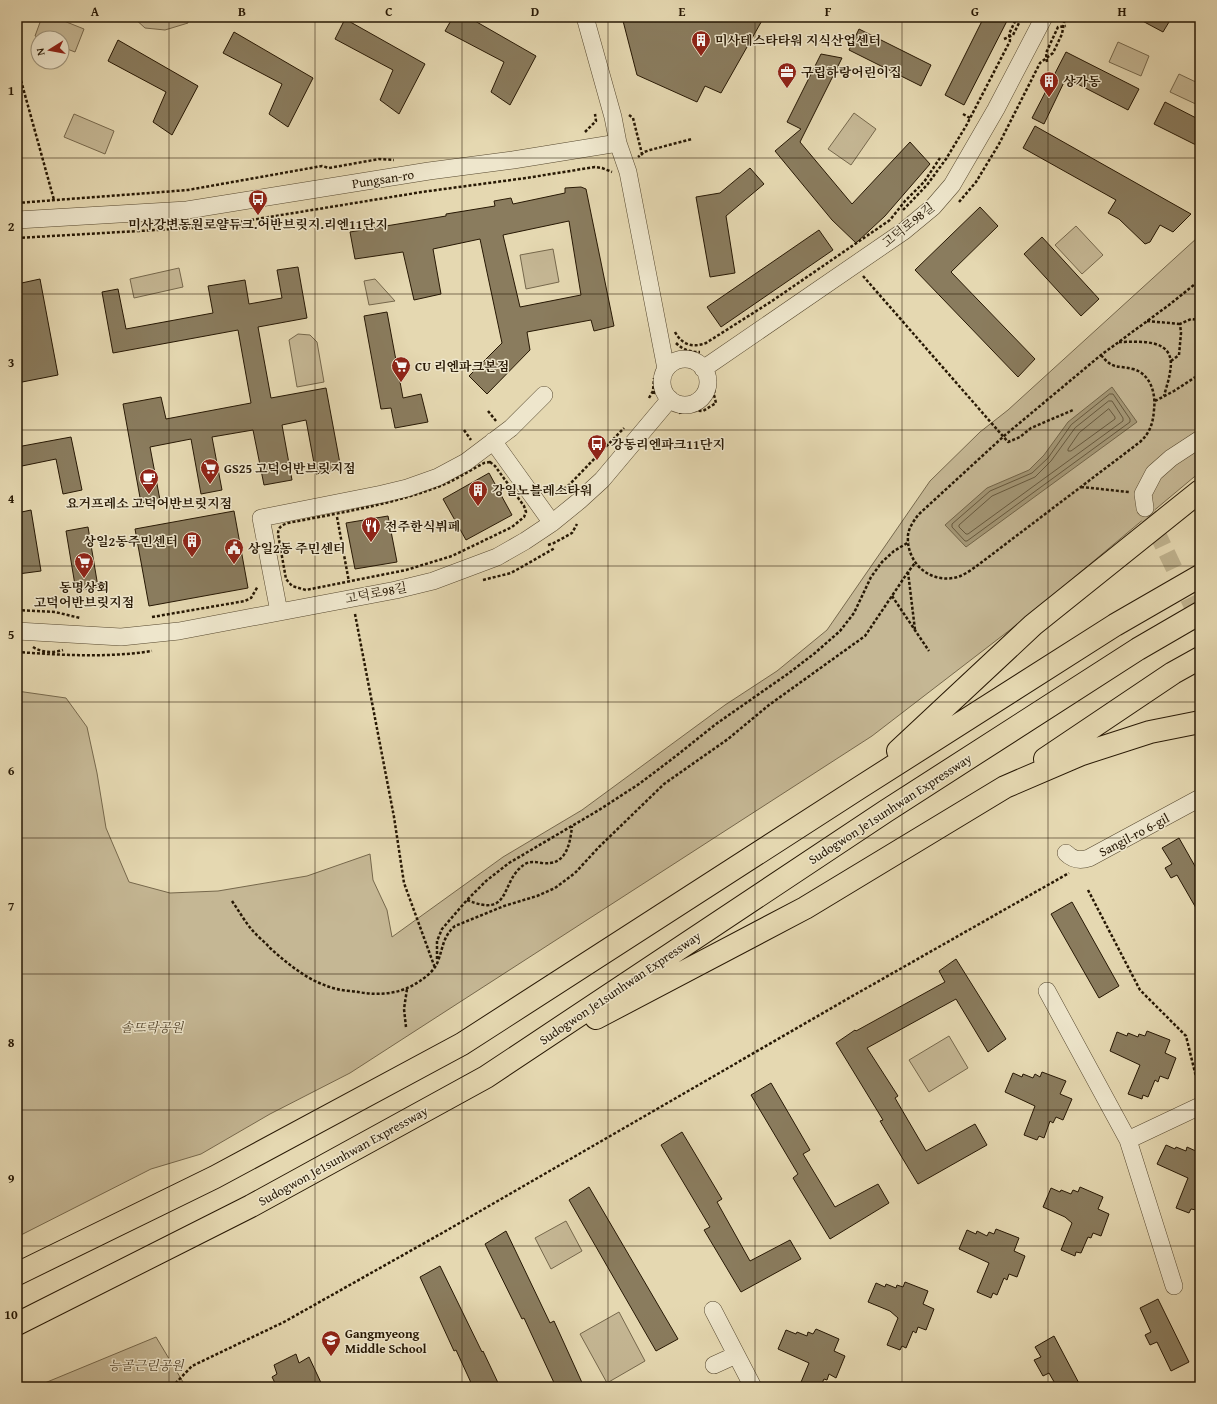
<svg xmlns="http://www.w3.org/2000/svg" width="1217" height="1404" font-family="'Gentium Book Plus','Noto Serif KR',serif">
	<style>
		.green { fill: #c5b794; stroke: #76684c }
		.water { fill: #a49776; stroke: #726448 }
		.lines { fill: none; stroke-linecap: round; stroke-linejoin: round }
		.shore { stroke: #66583d; stroke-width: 1 }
		.building { fill: #8a7c5e; stroke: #271804; fill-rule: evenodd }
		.minor-tunnel { stroke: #bfb28e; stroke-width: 17; stroke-dasharray: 17 8; stroke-linecap: butt }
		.minor-casing { stroke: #56482f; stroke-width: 18 }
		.highway-casing { stroke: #271804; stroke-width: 24 }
		.path { stroke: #271804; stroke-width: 2.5; stroke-dasharray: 3 2; stroke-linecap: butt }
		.minor { stroke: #eee6cc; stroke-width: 17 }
		.highway { stroke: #e5d8b1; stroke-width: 22 }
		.grid { fill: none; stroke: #271804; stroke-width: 1; stroke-opacity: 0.55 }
		.labels { text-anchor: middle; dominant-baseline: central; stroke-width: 3; stroke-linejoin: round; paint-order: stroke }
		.poi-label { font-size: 13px; font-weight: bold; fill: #271804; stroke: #eee6cc; text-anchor: start }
		.street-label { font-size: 13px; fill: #271804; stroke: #eee6cc }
		.park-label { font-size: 13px; font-style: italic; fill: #56482f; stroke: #eee6cc }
		.neatline { fill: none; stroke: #271804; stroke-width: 1.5 }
		.grid-label { font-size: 13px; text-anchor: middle; font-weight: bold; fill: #271804 }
	</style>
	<rect width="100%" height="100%" fill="#e5d8b1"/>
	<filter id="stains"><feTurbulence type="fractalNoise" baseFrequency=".005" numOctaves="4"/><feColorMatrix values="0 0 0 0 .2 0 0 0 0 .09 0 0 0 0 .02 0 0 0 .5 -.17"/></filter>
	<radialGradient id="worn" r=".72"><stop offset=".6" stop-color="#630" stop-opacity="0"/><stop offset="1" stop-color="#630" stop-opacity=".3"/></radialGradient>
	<path class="green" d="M42,17H54L84,29L75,52L62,47V38H40L35,36Z
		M133,17H188V23L165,30L145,28Z
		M1118,42L1149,56L1141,76L1109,62Z
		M1179,74L1200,84V106L1170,92Z
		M854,113L876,129L851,165L828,149Z
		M74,114L114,131L105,154L64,137Z
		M1076,226L1103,255L1082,274L1055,245Z
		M1197,238L1200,244V472L1028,616L872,736L350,1073L270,1114L201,1154L151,1169L17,1237V691L66,698L87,727L97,773L106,828L129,882L170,893L218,891L307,876L370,854L373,880L387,910L392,937L503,857L582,810L725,705L777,671L827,630L930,481L980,432L1008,410Z
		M553,249L559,282L526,289L520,255Z
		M179,268L183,287L134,298L130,279Z
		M375,279L395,301L369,305L364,281Z
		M298,334L310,335L317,342L324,382L297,387L289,340Z
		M949,1036L968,1068L929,1092L909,1060Z
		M566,1221L582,1251L551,1269L535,1238Z
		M619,1312L645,1361L607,1383L580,1334Z
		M156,1337L186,1387H35Z"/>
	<path class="water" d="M1112,387L1137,422L966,547L945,525L987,488L1029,470L1044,455L1068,422Z"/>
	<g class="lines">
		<path class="shore" d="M1110,394H1113L1130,419V422L967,541H965L952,527V524L990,491L1032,473L1048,458L1071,425Z
			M1109,401H1112L1123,418V421L968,534H966L959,527V525L992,496L1035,477L1051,461L1075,428Z
			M1109,409L1115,417V419L1071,451H1068V449L1079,433Z"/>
	</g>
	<path class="building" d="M453,17H468L536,56L510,105L491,92L504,62L445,31Z
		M622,17H764L721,93L705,86L697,102L637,75Z
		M984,17H1009L964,105L945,95Z
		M1135,17H1172L1163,32Z
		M345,19L425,64L399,114L380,100L393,70L335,39Z
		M859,29L931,65L921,86L849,50Z
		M234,32L313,78L288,127L269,114L282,84L223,53Z
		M118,40L198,86L172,135L153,122L166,92L108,61Z
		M1066,52L1139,89L1128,110L1066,78L1044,124L1032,118Z
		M821,54L842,58L800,142L852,204L910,142L930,164L885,216L856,243L832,220L775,151L801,129L787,122Z
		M1165,102L1200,120V147L1154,124Z
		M1035,126L1191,214L1173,232L1160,225L1150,242L1145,244L1119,219L1108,213L1116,200L1023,148Z
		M750,168L764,184L726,216L735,273L710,277L696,197L720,193Z
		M581,187L586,189L614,326L594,331L591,320L527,332L530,350L487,394L469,376L502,343L480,239L433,249L441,294L414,300L403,252L355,259L350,232L446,216V214L495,206L494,201L511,198L513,204L565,193V188ZM569,221L581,295L520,307L503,235Z
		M980,207L998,226L951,272L1035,359L1018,377L915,270Z
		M819,230L833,250L721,327L707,307Z
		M1042,237L1099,299L1081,316L1024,254Z
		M298,267L307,318L258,327L271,398L326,388L341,469L316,474L306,420L282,425L292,480L264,485L253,430L212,437L222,490L201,494L191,439L150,447L160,500L141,503L123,404L161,397L166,419L251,403L238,330L113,353L102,292L118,289L126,329L213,313L208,286L245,280L249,304L282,298L277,270Z
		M40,279L58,375L17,383V333L21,332L17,310V284Z
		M387,312L403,398L421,394L428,422L395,428L391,408L381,409L364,316Z
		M71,437L82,490L63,494L56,459L17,467V447Z
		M489,473L512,515L466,540L443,499Z
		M31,510L41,571L18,574L17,566V513Z
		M234,511L248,588L149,606L135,529Z
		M388,516L397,562L355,569L346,523Z
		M88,527L98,587L76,591L66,531Z
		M1179,838L1200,875V915L1177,875L1171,878L1165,868L1172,864L1162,848Z
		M1072,902L1119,986L1099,998L1051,914Z
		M956,959L1006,1039L988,1052L956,999L867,1048L898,1096L895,1098L926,1151L975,1124L987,1145L918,1184L880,1121L883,1120L836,1043L855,1030L856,1031L945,982L939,971Z
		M1147,1031L1170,1040L1165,1053L1176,1058L1168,1079L1160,1076L1158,1082L1155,1080L1148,1097L1143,1095L1142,1099L1128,1094L1140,1065L1110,1051L1117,1032L1127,1036L1128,1033L1138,1037L1139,1034L1145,1036Z
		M1042,1072L1066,1081L1060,1094L1072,1099L1063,1120L1056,1117L1053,1123L1050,1121L1044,1138L1039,1136L1037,1140L1024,1135L1035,1106L1005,1092L1013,1073L1022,1077L1023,1074L1033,1078L1035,1074L1040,1077Z
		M771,1083L810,1150L803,1154L835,1207L878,1184L889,1203L830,1239L793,1178L798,1174L751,1095Z
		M682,1132L722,1199L717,1202L750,1261L790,1240L801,1259L741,1292L704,1230L710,1227L661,1145Z
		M1166,1145L1175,1149L1176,1147L1186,1151L1187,1147L1200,1153V1201L1196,1210L1191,1209L1189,1213L1176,1208L1188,1178L1157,1164Z
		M589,1187L678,1339L656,1351L569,1200Z
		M1080,1187L1103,1197L1098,1209L1109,1214L1101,1236L1093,1233L1091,1238L1088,1237L1081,1253L1076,1252L1075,1256L1061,1250L1072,1223L1065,1217L1043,1207L1051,1188L1060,1192L1061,1190L1071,1194L1073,1190L1078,1192Z
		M996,1229L1019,1238L1014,1251L1025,1256L1017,1277L1009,1274L1007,1280L1004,1278L997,1295L993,1293L991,1298L977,1292L989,1263L959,1249L967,1230L976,1234L977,1231L987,1236L989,1232L994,1234Z
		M506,1231L550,1323L554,1321L584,1387H556L524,1318L522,1319L485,1244Z
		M440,1266L482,1352L483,1351L500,1387H473L456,1350L454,1351L420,1277Z
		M905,1282L928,1291L923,1304L934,1309L926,1330L918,1327L916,1333L913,1331L906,1348L902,1346L900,1350L887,1345L898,1318L890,1311L868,1302L876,1283L885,1287L886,1284L896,1288L897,1285L903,1287Z
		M1158,1299L1189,1362L1171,1371L1157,1342L1150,1345L1145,1335L1151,1332L1140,1308Z
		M816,1329L839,1339L834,1351L845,1356L836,1378L829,1374L827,1380L824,1379L820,1387H799L809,1363L778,1349L786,1330L796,1334L797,1332L807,1336L808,1332L813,1334Z
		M1054,1336L1081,1387H1057L1049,1373L1043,1376L1034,1360L1041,1357L1035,1347Z
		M296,1354L299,1363L309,1357L323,1387H277L272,1377L277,1374L274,1365Z"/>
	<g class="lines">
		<path class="minor-tunnel" d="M1145,508L1200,622"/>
		<g class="minor-casing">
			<path id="minor" d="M585,17L613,117L618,143L628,172L666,369
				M17,220L187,210L429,171L513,160L618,143
				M662 382a23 23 0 1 1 46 0a23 23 0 1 1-46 0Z
				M703,369L904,231L933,207L952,185L996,109L1044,17
				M493,441L552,523
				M1145,508L1143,494L1154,473L1171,458L1200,439
				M279,612L261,518L382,494L407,488L438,477L466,462L511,428L544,395
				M17,631L121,637L179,631L396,590L433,581L497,557L525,541L552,523L579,501L602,480L670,399
				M1066,853C1073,860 1080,861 1089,858L1200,798
				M1047,991L1128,1140L1174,1286
				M1128,1140L1200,1106
				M713,1310L753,1387
				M714,1365L736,1355"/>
		</g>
		<g class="highway-casing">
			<path id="highway" d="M898,751L1033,625L1200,491
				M1045,759L1173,673L1200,658
				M596,1018L805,908L1005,787L1082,754L1150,732L1200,722
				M17,1274L215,1177L462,1044L859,788L1115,625L1200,576
				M17,1324L251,1206L486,1077L886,811L1138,649L1200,613"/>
		</g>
		<path class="path" d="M1004,39L1013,35L1021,19L1020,17
			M1047,62L1046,53L1058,27L1066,26
			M17,66L54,200
			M963,114L970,118
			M629,115L633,118L642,154L638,157
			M585,132L596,121L595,114
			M641,155L644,152L650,150L692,139
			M959,202L976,182L999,144L1040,63L1053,53L1062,34L1065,17
			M17,203L188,190L322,166L329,168L379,159L394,160
			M903,210L927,185L946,159L966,126L1010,41L1009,34L1017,17
			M17,238L208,227L422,192L526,178L595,167L602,168L612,172
			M863,276L1008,442L1020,437L1031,428L1073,410
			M1147,321L1180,324
			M675,332C682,345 693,348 706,343L772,301L890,220L905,201L924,182L940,158
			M1119,342C1140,342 1177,337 1170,372C1169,380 1166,388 1164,396
			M676,343C683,350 690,352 700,352
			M1101,355C1113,370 1117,365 1133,369C1151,374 1156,394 1154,410C1153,423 1150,433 1140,442L978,565C971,570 962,577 953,578C927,582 906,561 908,535C909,527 914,521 918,515L1004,436L1101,355L1169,305L1200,280
			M1171,361L1179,355L1181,333L1180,324L1191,319L1200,320
			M654,394L656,381
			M649,398L653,391L654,378
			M1155,401L1174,391L1200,374
			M488,411L496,421
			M679,413L689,410L703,411L716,403L714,395L715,379
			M464,430L471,440
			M490,462L495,466L524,506L526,512L524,517L512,527L452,556L406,570L306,590L292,586L286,579L278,534C278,527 282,525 288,523C339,513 389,505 438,487C454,481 469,471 484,463Z
			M1081,487L1129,492
			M550,494L558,493L569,485L624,428
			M337,517L349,582
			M548,545L554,543L572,533L577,524
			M908,572L915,630
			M483,580L511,573L555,548
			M892,596L929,651
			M17,610L55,612L80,618
			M355,614L394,817L404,883L435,968
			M152,617L245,601L251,598L258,586
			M33,647C42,653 54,653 63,650
			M17,652C62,655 107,658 152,651
			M1088,890L1140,990L1186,1036L1200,1093
			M467,900C513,919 499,881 525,864C530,861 536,862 542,863C566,866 570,845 572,826
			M232,901C239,911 245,922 253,931C258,937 265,942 270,948C290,966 311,983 337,989C344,991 352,991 358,992C380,996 401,994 420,981C427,976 435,970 438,961C443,948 443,936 455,926L504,906L537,896L555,888L575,873L599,847L664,784L728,739L769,705L865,636L908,572L915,563
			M437,959V941L442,929L467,900L486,881L509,863L599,810L639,784L676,756L716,724L789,673L815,653L840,631L854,613L871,577L882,562L894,551L909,542
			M406,1027L404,1009L407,989
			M172,1387L192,1366L284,1322L444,1232L856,994L1069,873"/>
		<use href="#minor" class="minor"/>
		<use href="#highway" class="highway"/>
	</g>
	<path class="grid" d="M169,17V1387M315,17V1387M462,17V1387M608,17V1387M755,17V1387M902,17V1387M1048,17V1387M17,158H1200M17,294H1200M17,430H1200M17,566H1200M17,702H1200M17,838H1200M17,974H1200M17,1110H1200M17,1246H1200"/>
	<defs>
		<g id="building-pin" transform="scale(1)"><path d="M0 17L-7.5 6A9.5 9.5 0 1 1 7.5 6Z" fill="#8f2418" stroke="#eee6cc"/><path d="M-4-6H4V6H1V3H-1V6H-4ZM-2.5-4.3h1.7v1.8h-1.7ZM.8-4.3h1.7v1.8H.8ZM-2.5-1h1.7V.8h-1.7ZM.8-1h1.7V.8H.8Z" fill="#fff"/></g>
		<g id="office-pin" transform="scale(1)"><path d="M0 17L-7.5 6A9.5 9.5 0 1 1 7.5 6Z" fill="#8f2418" stroke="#eee6cc"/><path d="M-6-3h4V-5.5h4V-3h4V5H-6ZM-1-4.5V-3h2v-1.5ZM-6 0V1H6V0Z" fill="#fff"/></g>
		<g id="bus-pin" transform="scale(1)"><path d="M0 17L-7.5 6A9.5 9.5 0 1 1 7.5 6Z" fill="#8f2418" stroke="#eee6cc"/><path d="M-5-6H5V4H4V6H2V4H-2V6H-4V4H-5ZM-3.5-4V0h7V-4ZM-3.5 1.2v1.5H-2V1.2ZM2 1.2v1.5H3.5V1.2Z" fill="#fff"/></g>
		<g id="supermarket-pin" transform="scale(1)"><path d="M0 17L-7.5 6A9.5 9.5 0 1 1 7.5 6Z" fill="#8f2418" stroke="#eee6cc"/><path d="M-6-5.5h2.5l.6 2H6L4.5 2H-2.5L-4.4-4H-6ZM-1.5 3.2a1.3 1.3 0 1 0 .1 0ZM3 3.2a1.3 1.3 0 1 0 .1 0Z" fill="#fff"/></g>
		<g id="cafe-pin" transform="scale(1)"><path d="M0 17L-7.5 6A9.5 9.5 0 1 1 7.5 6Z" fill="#8f2418" stroke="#eee6cc"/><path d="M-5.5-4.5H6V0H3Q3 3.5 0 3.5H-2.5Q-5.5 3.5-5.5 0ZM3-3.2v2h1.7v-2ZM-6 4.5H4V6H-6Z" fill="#fff"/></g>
		<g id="restaurant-pin" transform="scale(1)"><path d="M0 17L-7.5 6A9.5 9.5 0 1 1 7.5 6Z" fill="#8f2418" stroke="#eee6cc"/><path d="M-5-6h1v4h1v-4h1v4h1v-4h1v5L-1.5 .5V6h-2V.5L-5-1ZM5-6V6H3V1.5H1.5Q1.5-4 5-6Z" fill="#fff"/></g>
		<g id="civic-pin" transform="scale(1)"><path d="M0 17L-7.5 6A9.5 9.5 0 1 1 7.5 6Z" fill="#8f2418" stroke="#eee6cc"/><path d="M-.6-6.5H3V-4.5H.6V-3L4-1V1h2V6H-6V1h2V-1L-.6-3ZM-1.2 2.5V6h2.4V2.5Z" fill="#fff"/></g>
		<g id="school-pin" transform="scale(1)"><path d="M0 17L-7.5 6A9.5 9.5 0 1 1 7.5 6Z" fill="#8f2418" stroke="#eee6cc"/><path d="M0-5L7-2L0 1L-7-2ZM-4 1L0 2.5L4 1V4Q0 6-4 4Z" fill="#fff"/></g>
	</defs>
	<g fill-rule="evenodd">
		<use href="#building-pin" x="701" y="40"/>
		<use href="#office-pin" x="787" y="72"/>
		<use href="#building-pin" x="1049" y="81"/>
		<use href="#bus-pin" x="258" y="199"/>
		<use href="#supermarket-pin" x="401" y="366"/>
		<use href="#bus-pin" x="597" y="444"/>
		<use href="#supermarket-pin" x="210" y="468"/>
		<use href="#cafe-pin" x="149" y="478"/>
		<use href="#building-pin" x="478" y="490"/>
		<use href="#restaurant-pin" x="371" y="526"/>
		<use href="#building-pin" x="192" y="541"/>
		<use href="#civic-pin" x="234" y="548"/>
		<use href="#supermarket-pin" x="84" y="562"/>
		<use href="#school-pin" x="331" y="1340"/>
	</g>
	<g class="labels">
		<g class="poi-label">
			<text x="715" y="40">미사테스타타워 지식산업센터</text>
			<text x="801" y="72">구립하랑어린이집</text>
			<text x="1063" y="81">상가동</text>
			<text x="258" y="224" text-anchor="middle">미사강변동원로얄듀크.어반브릿지.리엔11단지</text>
			<text x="415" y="366">CU 리엔파크본점</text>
			<text x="611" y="444">강동리엔파크11단지</text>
			<text x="224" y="468">GS25 고덕어반브릿지점</text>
			<text x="492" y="490">강일노블레스타워</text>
			<text x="149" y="503" text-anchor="middle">요거프레소 고덕어반브릿지점</text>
			<text x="385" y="526">전주한식뷔페</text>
			<text x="178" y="541" text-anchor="end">상일2동주민센터</text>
			<text x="248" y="548">상일2동 주민센터</text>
			<text x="84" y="587" text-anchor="middle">동명상회<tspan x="84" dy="15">고덕어반브릿지점</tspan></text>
			<text x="345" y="1333">Gangmyeong<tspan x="345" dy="15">Middle School</tspan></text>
		</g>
		<g class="street-label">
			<text transform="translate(383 179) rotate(-9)">Pungsan-ro</text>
			<text transform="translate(908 225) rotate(-39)">고덕로98길</text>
			<text transform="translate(376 593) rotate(-11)">고덕로98길</text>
			<text transform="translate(890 809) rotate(-33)">Sudogwon Je1sunhwan Expressway</text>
			<text transform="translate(1134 835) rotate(-28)">Sangil-ro 6-gil</text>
			<text transform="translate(620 988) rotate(-34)">Sudogwon Je1sunhwan Expressway</text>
			<text transform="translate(343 1156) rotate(-29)">Sudogwon Je1sunhwan Expressway</text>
		</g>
		<g class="park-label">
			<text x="152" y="1027">솔뜨락공원</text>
			<text x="146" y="1365">능골근린공원</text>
		</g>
	</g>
	<rect width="1217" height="1404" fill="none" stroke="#e5d8b1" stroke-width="44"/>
	<g transform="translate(50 50) rotate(259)"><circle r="19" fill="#eee6cc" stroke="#9e947c"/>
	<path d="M0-3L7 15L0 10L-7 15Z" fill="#8f2418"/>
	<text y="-6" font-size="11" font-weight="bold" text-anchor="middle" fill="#271804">N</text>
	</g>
	<rect x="22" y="22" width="1173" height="1360" class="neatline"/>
	<g class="grid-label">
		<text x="95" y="16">A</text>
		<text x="242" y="16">B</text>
		<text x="389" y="16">C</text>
		<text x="535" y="16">D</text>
		<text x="682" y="16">E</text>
		<text x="828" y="16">F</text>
		<text x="975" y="16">G</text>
		<text x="1122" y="16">H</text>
		<text x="11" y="95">1</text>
		<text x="11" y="231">2</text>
		<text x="11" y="367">3</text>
		<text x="11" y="503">4</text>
		<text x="11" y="639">5</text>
		<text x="11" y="775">6</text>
		<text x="11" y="911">7</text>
		<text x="11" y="1047">8</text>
		<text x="11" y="1183">9</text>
		<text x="11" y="1319">10</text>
	</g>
	<rect width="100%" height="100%" filter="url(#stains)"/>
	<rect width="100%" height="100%" fill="url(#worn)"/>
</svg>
